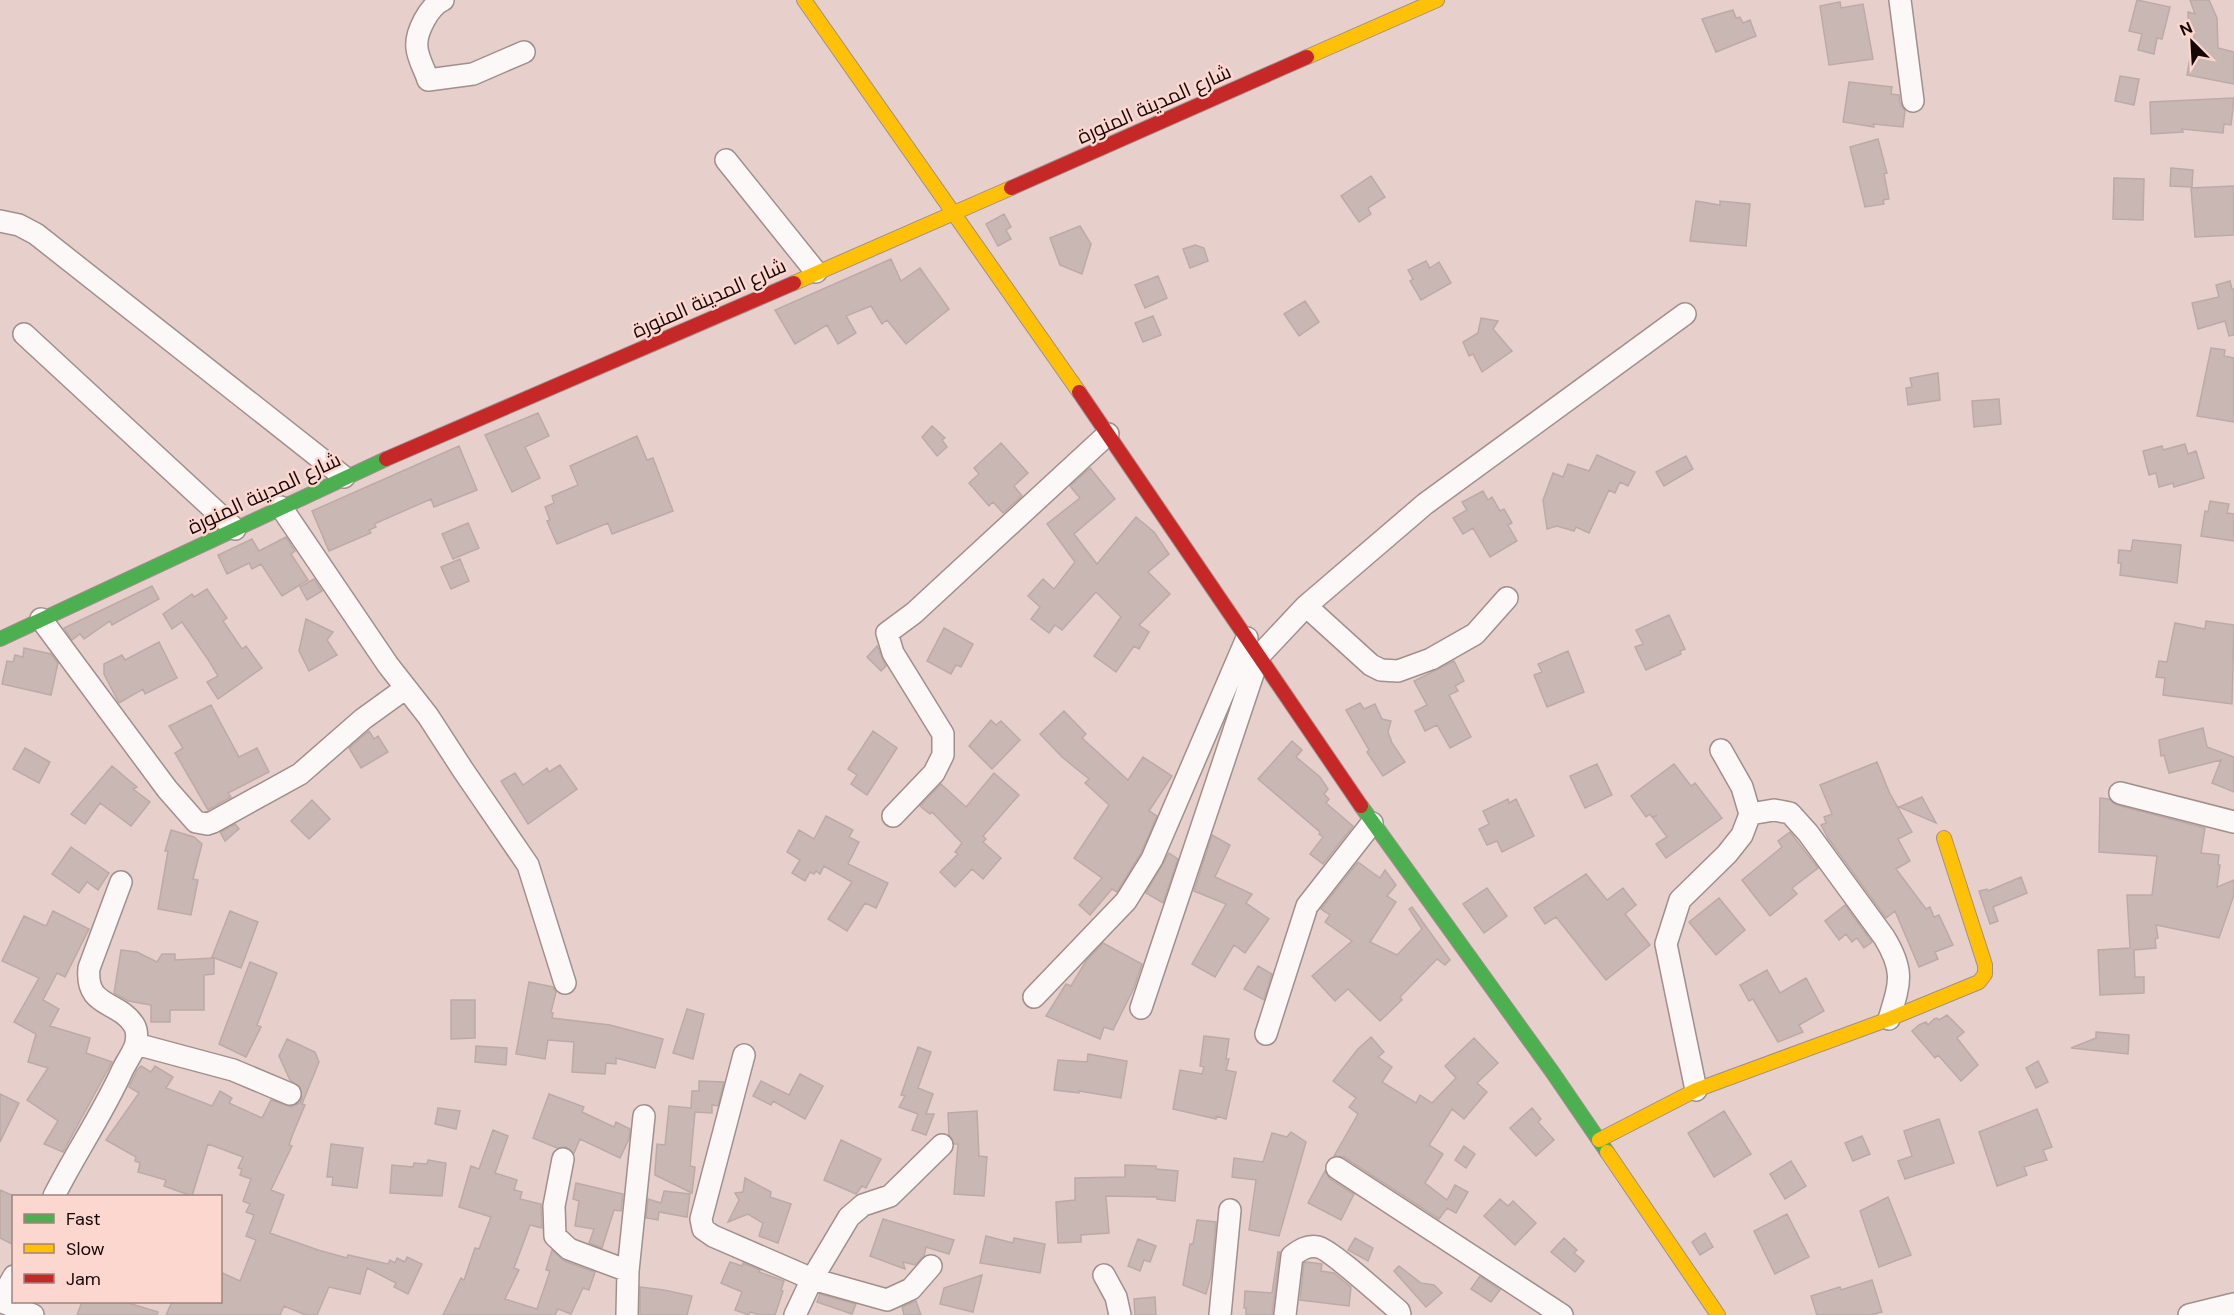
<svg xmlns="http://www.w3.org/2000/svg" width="2234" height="1315" font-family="'DM Sans',Cairo,sans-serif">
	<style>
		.building { fill: #c9b7b4; stroke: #bdaaa7; stroke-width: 1.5 }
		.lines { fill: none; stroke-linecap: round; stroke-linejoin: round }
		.street-casing { stroke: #a18f8c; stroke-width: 24 }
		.fast-casing { stroke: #a18f8c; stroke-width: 16 }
		.slow-casing { stroke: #a18f8c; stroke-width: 16 }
		.jam-casing { stroke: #a18f8c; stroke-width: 16 }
		.street { stroke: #fbf8f7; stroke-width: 21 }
		.fast { stroke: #4caf50; stroke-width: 14 }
		.slow { stroke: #ffc107; stroke-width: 14 }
		.jam { stroke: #c62828; stroke-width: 14 }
		.labels { text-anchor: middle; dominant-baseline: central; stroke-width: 5; stroke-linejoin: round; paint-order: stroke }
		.street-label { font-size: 20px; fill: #150705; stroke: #fbd7cf }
	</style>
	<rect width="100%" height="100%" fill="#e7cfcb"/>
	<path class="building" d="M2137,0L2170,7L2162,39L2157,38L2154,54L2138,50L2142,34L2129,31Z
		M2190,0H2209L2217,18L2218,48L2234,52V84L2187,75L2195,31L2189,32L2188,12L2195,14Z
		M1840,2L1841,8L1863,4L1873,59L1829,65L1820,6Z
		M1733,10L1736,18L1740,17L1743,23L1750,20L1756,36L1716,52L1702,19Z
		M2120,76L2139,79L2134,105L2115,101Z
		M1849,82L1892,87L1891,94L1899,95L1900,103L1905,111L1903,127L1873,124L1874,127L1843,122Z
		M2234,98L2231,125L2224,124L2223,133L2182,129L2183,132L2151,134L2150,102Z
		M1878,139L1887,173L1884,174L1889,199L1883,200L1884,204L1865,207L1850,147Z
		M2171,168L2193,170L2192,187L2170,186Z
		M1371,176L1385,197L1368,208L1371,214L1359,222L1341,196Z
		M2114,178L2144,179L2143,220L2113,219Z
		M2234,186V235L2195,237L2191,188Z
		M1696,201L1720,205V201L1750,204L1746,246L1690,241Z
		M1004,214L1011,227L1006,230L1011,239L998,246L986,224Z
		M1080,226L1091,244L1082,274L1060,265L1050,238Z
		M1195,245L1204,248L1208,261L1190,268L1183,249Z
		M891,259L901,281L920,268L949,309L906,344L887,320L882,324L871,306L846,316L856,333L838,344L827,325L795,344L775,310Z
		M1426,261L1430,268L1439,262L1451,283L1421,300L1410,281L1413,279L1408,270Z
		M1158,276L1167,298L1145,308L1135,285Z
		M2230,281L2232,289H2234V335L2229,336L2225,321L2198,329L2192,303L2219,297L2216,285Z
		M1305,301L1319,322L1299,336L1284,314Z
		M1153,316L1161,335L1143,342L1135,323Z
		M1481,318L1498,321L1493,329L1512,351L1482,372L1473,354L1469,356L1463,342L1478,333Z
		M2211,348L2225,350L2224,356L2234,358V422L2197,416Z
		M1938,373L1940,400L1908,405L1906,388L1912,387L1910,378Z
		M1999,399L2001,424L1974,427L1972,401Z
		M538,413L549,436L525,447L540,478L512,492L485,435Z
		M932,426L945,438L942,440L947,447L937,456L922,437Z
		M637,436L647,460L653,458L673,511L612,534L608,523L557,544L547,521L550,520L545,507L554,503L552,496L578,485L570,466Z
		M1001,443L1028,473L1014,486L1022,496L1003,513L993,502L989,506L969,483L979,474L974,468Z
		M2185,444L2188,454L2196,451L2204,478L2174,487L2173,483L2159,487L2156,473L2149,475L2143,451L2162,446L2163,450Z
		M459,446L477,490L434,507L431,499L374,524L376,527L369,530L371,533L329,551L312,511Z
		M1597,455L1635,472L1628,486L1620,482L1615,493L1609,490L1589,533L1576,527L1574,531L1557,526L1547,529L1543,500L1553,473L1563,477L1568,464L1589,471Z
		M1686,456L1693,469L1664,486L1656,472Z
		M1090,468L1115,499L1074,534L1097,564L1136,517L1154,532L1169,554L1148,572L1170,594L1139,625L1149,632L1139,649L1134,646L1116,672L1094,656L1121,617L1096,592L1062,630L1055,625L1049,633L1031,619L1040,607L1028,596L1043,579L1054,589L1075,562L1047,524L1080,498L1070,486Z
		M1483,491L1488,500L1492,497L1500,511L1504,509L1512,523L1508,525L1517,541L1490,557L1473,528L1463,534L1453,518L1467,510L1462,502Z
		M2210,501L2229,504L2227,513L2234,514V541L2201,536L2205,511L2208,512Z
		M468,523L479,548L453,559L442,534Z
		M286,537L295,551L291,554L308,580L282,596L261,564L252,569L249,563L227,574L218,555L252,539L259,551Z
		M2133,540L2181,545L2177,583L2120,575L2121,563H2118L2119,550L2131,551Z
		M460,559L469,581L451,589L441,567Z
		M314,579L322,591L307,600L300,587Z
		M152,586L159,599L112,625L110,621L84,639L80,634L72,640L64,628Z
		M207,589L227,618L223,621L242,649L246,646L262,668L218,699L207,682L218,676L209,661L182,622L172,629L163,614L192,594L194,597Z
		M1669,615L1685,649L1680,651L1681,654L1646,670L1635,647L1643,644L1636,630Z
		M306,619L333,632L327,640L337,655L309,671L299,651Z
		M2206,621L2234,625L2232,704L2163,695L2165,678L2156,677L2159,661L2167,662L2175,623L2205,629Z
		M944,628L973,644L961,667L956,665L951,674L927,661Z
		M159,642L177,678L145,694L143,689L119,703L104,674V664L122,655L125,660Z
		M877,646L886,666L881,671L867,657Z
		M24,648L51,654L58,663L51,695L2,684L7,661L13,662L15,655L23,657Z
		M1568,651L1584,692L1547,707L1534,675L1542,672L1538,664Z
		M1454,661L1464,681L1455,686L1458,691L1449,695L1471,737L1450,748L1437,725L1425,731L1415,711L1427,705L1414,681Z
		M1360,703L1364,709L1375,704L1382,719L1391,721L1388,732L1392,743L1405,762L1383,776L1367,752L1369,750L1346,710Z
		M211,705L239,757L257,748L269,772L228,793L231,797L208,810L175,753L183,748L169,726Z
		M1064,711L1086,734L1082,738L1128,780L1143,757L1172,776L1149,811L1157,816L1141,853L1117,892L1112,889L1090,915L1079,905L1102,878L1074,858L1109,805L1085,783L1089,779L1062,757L1040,734Z
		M991,720L996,725L1001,721L1020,740L992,769L969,746Z
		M2203,728L2207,747L2234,757V792L2212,783L2221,760L2169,773L2164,755L2161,756L2159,740Z
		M369,731L374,739L378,736L388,752L361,768L349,748Z
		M873,731L897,748L867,795L851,784L857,775L848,769Z
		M1292,741L1302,750L1296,757L1320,777L1328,789L1324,794L1329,799L1326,803L1353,826L1323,864L1310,854L1323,837L1319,834L1320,832L1258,779Z
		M25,748L50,762L39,783L13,769Z
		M1877,762L1890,794L1912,832L1898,839L1910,861L1896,869L1926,909L1930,907L1934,917L1939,915L1953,945L1935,952L1938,959L1919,967L1895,911L1886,918L1828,838L1821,825L1826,823L1824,817L1832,814L1820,785Z
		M1597,764L1612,795L1585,808L1570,776Z
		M1674,764L1691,786L1695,783L1722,818L1666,858L1656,844L1667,837L1653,818L1657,815L1652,817L1650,814L1646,817L1631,796Z
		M560,765L577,789L528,824L501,781L515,773L523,785L547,768L549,772Z
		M112,766L137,787L133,789L150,802L131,826L100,803L85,824L71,814Z
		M994,773L1019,795L983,836L986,839L983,842L1001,858L983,879L972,869L955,887L940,872L958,854L955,852L962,843L932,812L930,814L920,806L941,784L966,807Z
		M1922,797L1936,823L1899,807Z
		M2100,798L2109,799L2117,805L2205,828L2201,853L2219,855L2218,865H2220L2217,887L2234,880V895L2219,938L2156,925L2158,938L2155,939L2156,948L2134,950L2135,977H2144V993L2100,995L2098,950L2130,948L2127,895H2152L2157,856L2099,852Z
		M1508,799L1509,803L1516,799L1534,836L1502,852L1497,841L1487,845L1479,829L1489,824L1483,811Z
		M312,800L330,819L309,839L291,821Z
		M826,816L853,830L849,837L859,842L848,864L888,883L876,908L865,903L847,931L828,919L852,882L824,866L820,874L816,871L814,874L810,872L805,881L792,873L800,860L787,852L799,830L814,839Z
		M235,824L239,829L225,841L220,832Z
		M171,830L194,837L202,844L193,879L198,880L191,915L158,909L168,851H165Z
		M1790,832L1818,868L1792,888L1797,894L1770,916L1742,880L1782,847L1778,841Z
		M1212,835L1230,845L1215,877L1252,894L1246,903L1269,919L1245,953L1234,945L1215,977L1192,964L1226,904L1194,891Z
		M71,847L109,873L98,890L87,882L79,893L52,874Z
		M1169,853L1178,859L1163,903L1146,893Z
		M1358,862L1380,878L1385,870L1396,885L1387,896L1396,902L1370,942L1397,955L1422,929L1409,909L1412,907L1450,960L1445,965L1437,959L1400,997L1402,1000L1380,1021L1348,989L1335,1001L1312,976L1352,941L1325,922L1330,915L1321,909Z
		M1586,874L1607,900L1623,888L1636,905L1625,914L1650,945L1606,980L1556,917L1545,924L1534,908Z
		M2021,877L2027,893L1993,907L1998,921L1990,924L1979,891L1987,889L1988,891Z
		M1487,888L1507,916L1484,933L1463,904Z
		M1719,898L1745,930L1716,955L1689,922Z
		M1845,905L1872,942L1864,948L1857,938L1852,942L1846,934L1839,940L1825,921Z
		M53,911L89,929L65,977L57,973L43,1000L59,1009L50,1026L90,1038L86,1053L112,1062L63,1152L44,1144L58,1121L27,1100L48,1068L28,1062L36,1034L14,1022L39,978L2,961L24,916L46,926Z
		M230,911L258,922L241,968L212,957Z
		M1103,943L1142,964L1134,988L1113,1030L1104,1027L1100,1039L1046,1016L1066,984L1071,986L1086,961Z
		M121,950L137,952L157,962L162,954H175V960L214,958V974L204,975V1010H170V1022H151V1005L128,1001L114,993Z
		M250,962L277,973L257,1025L261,1027L246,1057L219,1044Z
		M1258,966L1272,974L1264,1000L1244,989Z
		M1767,970L1780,993L1806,978L1824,1011L1799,1025L1803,1032L1778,1042L1753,999L1749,1001L1740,985Z
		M529,982L553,987L556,992L551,1012L553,1013L552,1018L610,1025L663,1039L655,1068L616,1058V1064L606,1063L605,1074L572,1072L574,1042L548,1040L545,1059L516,1054Z
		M451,1000H475V1038L451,1039Z
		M687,1009L704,1014L693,1059L673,1053Z
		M1947,1015L1964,1032L1957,1038L1978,1065L1961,1081L1938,1055L1935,1058L1912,1031L1919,1025L1926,1022L1928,1025L1934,1019L1937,1018L1939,1020Z
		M2096,1032L2129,1035L2128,1054L2071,1048L2096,1038Z
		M1204,1036L1229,1039L1226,1059H1229L1226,1070L1236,1072L1226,1119L1216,1116V1119L1173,1109L1180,1070L1202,1074L1204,1067L1200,1066Z
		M1371,1037L1384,1052L1378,1057L1392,1067L1382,1082L1416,1103L1420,1095L1432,1103L1456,1078L1445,1066L1474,1038L1498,1063L1477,1083L1487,1092L1464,1119L1452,1109L1429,1145L1443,1154L1425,1183L1447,1200L1455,1185L1468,1192L1456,1213L1447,1208L1439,1219L1344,1157L1334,1156L1358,1114L1349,1107L1356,1098L1333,1081L1357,1050Z
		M287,1039L315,1052L319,1062L302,1104L305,1105L292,1136L289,1145L292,1146L271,1190L284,1195L270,1233L318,1250L347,1258L348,1255L388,1264L390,1260L395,1263L397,1258L405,1262L407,1257L422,1264L408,1294L394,1287L396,1283L367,1268L360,1294L329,1287L317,1315H306L284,1306L280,1315H166L172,1302H220V1272L240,1281L256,1240L246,1236L254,1215L246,1212L250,1204L243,1201L251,1179L240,1175L242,1169L238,1168L243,1157L208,1144L192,1196L164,1186L166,1180L138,1172L140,1163L135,1161L136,1157L106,1140L139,1093L129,1087L137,1070L141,1066L151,1072L155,1066L173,1077L166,1088L212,1106L220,1091L232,1098L229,1103L262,1118L271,1100L291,1107L300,1103L302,1098L300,1087L290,1080L279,1056Z
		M476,1046L507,1048L506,1065L475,1062Z
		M918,1047L931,1052L918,1088L933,1094L926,1114H934L926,1135L912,1130L918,1114L899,1107L905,1096L901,1095Z
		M1088,1054L1127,1061L1121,1098L1079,1091V1093L1054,1090L1058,1060L1087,1062Z
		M2038,1061L2048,1082L2036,1088L2026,1068Z
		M800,1074L823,1086L805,1119L773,1101L771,1105L753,1096L761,1081L789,1095Z
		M699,1081L724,1082L718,1106L712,1105V1113L695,1112L690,1166L695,1167L692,1193L655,1175V1171L657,1144L665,1145L669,1106L691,1108L692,1091H699Z
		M0,1094L19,1103L0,1142Z
		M549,1094L584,1107L582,1112L614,1127L616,1122L630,1129L629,1139L620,1158L580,1139L574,1153L566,1147L557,1148L533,1138Z
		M438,1108L460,1111L456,1129L435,1124Z
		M1532,1108L1541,1119L1538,1122L1554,1140L1536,1156L1510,1128Z
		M2037,1109L2052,1147L2043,1150L2047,1160L2024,1167L2027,1175L1997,1186L1979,1132Z
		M977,1111L979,1156L987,1157L984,1196L954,1194L958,1144H954L949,1135L948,1113Z
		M1724,1111L1751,1154L1714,1177L1688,1133Z
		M1939,1119L1954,1163L1905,1179L1898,1161L1912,1156L1904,1131Z
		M493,1130L508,1136L495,1173L517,1180L514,1190L522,1192L520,1199L541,1204L542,1228L530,1225L514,1268L519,1270L505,1299L537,1309L550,1271L546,1270L552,1250L564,1261L595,1272L589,1290L583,1288L571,1314L558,1309L555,1315H443L461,1278L464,1280L475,1248L479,1249L491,1217L459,1207L471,1166L479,1169Z
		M1291,1132L1306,1142L1279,1236L1249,1230L1256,1180L1232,1177L1234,1158L1263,1162L1272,1133L1287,1137Z
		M1862,1136L1870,1154L1853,1161L1845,1143Z
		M841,1140L881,1159L866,1188L862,1186L856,1194L824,1180Z
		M331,1144L363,1148L357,1188L332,1185L333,1177H327Z
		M1464,1146L1475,1154L1466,1168L1455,1160Z
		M428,1160L446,1163L442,1196L390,1193L392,1165L413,1167L414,1163L427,1164Z
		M1791,1161L1806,1186L1785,1199L1770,1174Z
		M1125,1165L1156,1166V1169L1178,1171L1175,1201L1157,1199V1197L1106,1196L1109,1233L1081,1235V1242L1058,1243L1056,1202L1075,1200V1178L1125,1177Z
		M1325,1171L1330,1179L1354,1194L1341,1220L1308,1203Z
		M745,1178L771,1192L770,1197L791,1204L778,1243L759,1236L763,1223L748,1214L728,1222L739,1200L735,1193L743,1192Z
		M576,1183L623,1194L621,1211L614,1210L602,1248L589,1243L594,1229L575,1226L579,1201L573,1199Z
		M0,1190L14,1196V1245L0,1238Z
		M664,1191L690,1194L687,1217L659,1212L658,1220L646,1218L648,1199L661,1203Z
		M1888,1197L1911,1255L1879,1267L1860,1211Z
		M1500,1199L1508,1206L1513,1201L1536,1223L1515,1245L1484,1216Z
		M1787,1214L1809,1257L1775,1274L1754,1231Z
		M883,1219L954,1240L949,1254L926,1247L924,1256L915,1265L903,1262L905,1269L870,1256Z
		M1197,1220L1216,1222L1211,1276L1206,1294L1183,1285L1190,1244H1193Z
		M1705,1233L1713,1247L1700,1255L1692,1242Z
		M986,1236L1013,1243L1014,1238L1045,1244L1040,1273L980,1263Z
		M1355,1238L1373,1248L1368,1261L1348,1250Z
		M1564,1238L1577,1250L1574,1253L1584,1261L1575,1272L1551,1252Z
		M1138,1239L1156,1246L1150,1262L1144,1260L1140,1271L1128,1266Z
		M1278,1252H1280L1272,1315H1246V1308H1244L1245,1291L1272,1293Z
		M730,1262L742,1266L743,1263L760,1270L759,1272L784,1281L781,1290L783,1291L775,1315H760L750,1312L749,1315L735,1310L742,1292L721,1283Z
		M1306,1262L1322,1264L1321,1271L1334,1273L1351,1287L1349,1306L1300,1300L1304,1263Z
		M1399,1266L1421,1283L1434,1285L1442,1293L1426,1307L1394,1271Z
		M982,1275L973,1312L940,1304L944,1288Z
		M1480,1276L1500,1290L1491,1302L1471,1289Z
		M1872,1280L1882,1312L1871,1315H1817L1811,1296L1840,1287L1841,1290Z
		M640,1287L664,1290L692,1296L687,1315H640Z
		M820,1294L856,1304L852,1314L817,1302Z
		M1155,1297L1156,1315H1135L1134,1299Z
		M916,1301L921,1315H904L902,1307Z
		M82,1302H125L158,1312L157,1315H77Z"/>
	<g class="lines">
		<g class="street-casing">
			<path id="street" d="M443,0C429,6 415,33 417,48C418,59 425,70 428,80L473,74L524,52
				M1900,0L1913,101
				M726,160L816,272
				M0,221L19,225L36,234L344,477
				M24,334L235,529
				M281,507L388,665L428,716L463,770L528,865L565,983
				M1306,606L1371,665L1381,670L1398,671L1431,659L1475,634L1507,598
				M41,619L167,789L196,822L207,824L213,822L300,774L363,719L406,688
				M2120,793L2234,822
				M1750,814L1774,810L1790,813L1808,833L1884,937C1905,971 1900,983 1889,1019
				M893,816L934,773L943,755V734L893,653L887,633L914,613L1108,434
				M1034,997L1126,901L1152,859L1247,638
				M1141,1008L1259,656L1306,606L1425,504L1685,314
				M1266,1034L1307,906L1372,823
				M136,1044L233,1070L290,1094
				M744,1055L701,1219L703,1229L713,1236L812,1279L887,1300L911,1289L931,1266
				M1696,1090L1666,944L1680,900L1727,854L1742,835L1750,814L1742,787L1721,750
				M563,1159L554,1206L555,1236L569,1249L628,1271
				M1337,1168L1562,1315
				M54,1196C75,1154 102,1115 122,1071C126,1062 134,1052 136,1043C137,1037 137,1030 134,1025C118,1000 85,1008 89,968L121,882
				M1104,1275L1116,1297L1120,1315
				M0,1301L33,1315
				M0,1301L14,1276
				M627,1315L628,1271L644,1116
				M795,1315L812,1279L849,1217L863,1205L890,1196L942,1145
				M1220,1315L1230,1210
				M1285,1315L1292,1256C1300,1250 1307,1245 1318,1247C1330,1249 1387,1301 1399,1311L1400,1315
				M2189,1315L2234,1304"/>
		</g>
		<g class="fast-casing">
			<path id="fast" d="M0,639L386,459
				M1361,806L1553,1073L1607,1152"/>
		</g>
		<g class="slow-casing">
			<path id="slow" d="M804,0L1079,392
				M1307,57L1437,0
				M794,283L1011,188
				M1599,1140L1696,1090L1889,1019L1979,982L1985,974V965L1944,838
				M1607,1152L1718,1315"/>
		</g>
		<g class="jam-casing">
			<path id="jam" d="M1011,188L1307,57
				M1079,392L1361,806
				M386,459L794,283"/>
		</g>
		<use href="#street" class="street"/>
		<use href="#fast" class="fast"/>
		<use href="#slow" class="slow"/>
		<use href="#jam" class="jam"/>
	</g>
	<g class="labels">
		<g class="street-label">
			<text transform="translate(1154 104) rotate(-24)">شارع المدينة المنورة</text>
			<text transform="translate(709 298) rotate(-24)">شارع المدينة المنورة</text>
			<text transform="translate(264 493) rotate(-25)">شارع المدينة المنورة</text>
		</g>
	</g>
	<rect x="12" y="1195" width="210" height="108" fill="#fbd7cf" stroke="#9f847e" stroke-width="1.5"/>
	<rect x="24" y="1214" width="30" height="9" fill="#4caf50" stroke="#9f847e" stroke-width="1.5"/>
	<text x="66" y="1225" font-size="18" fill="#150705">Fast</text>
	<rect x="24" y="1244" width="30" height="9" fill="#ffc107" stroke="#9f847e" stroke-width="1.5"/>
	<text x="66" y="1255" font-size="18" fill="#150705">Slow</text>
	<rect x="24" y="1274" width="30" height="9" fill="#c62828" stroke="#9f847e" stroke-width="1.5"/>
	<text x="66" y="1285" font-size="18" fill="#150705">Jam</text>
	<g transform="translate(2192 42) rotate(336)" stroke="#fbd7cf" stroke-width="4.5" paint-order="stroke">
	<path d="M0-4.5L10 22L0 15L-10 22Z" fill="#150705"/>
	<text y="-9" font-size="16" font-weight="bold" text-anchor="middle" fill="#150705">N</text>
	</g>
</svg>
